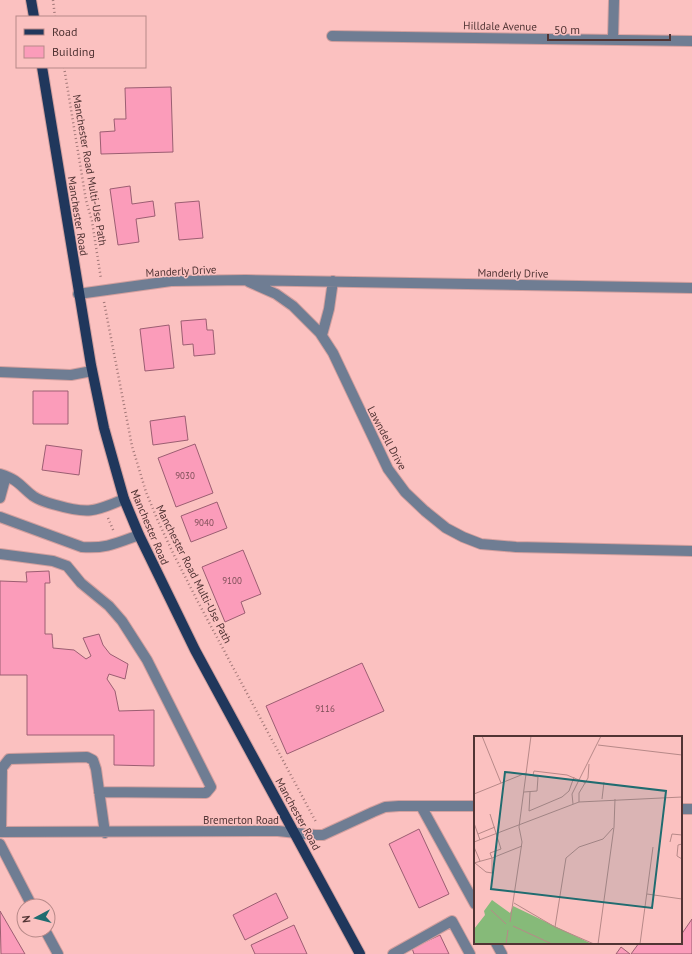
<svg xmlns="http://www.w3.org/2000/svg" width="692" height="954" font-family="'PT Sans',sans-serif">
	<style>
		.building { fill: #fb9cba; stroke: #9c5e72 }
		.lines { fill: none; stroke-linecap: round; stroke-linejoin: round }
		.minor-casing { stroke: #d29f9e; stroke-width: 12 }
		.major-casing { stroke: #d29f9e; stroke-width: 12 }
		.path { stroke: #a37878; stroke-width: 2.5; stroke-dasharray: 1 3; stroke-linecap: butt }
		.minor { stroke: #6f7d93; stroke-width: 10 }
		.major { stroke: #20375c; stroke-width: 10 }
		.labels { text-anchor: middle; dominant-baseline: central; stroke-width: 3; stroke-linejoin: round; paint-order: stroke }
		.number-label { font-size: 9px; fill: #7c4e56 }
		.street-label { font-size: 11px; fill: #513434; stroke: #fbc1c0 }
		.inset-road { fill: none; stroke: #b78988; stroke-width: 1 }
		.view { fill: #206c70; fill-opacity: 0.15; stroke: #206c70; stroke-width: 2 }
		.inset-edge { fill: none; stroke: #513434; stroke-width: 2 }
	</style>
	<rect width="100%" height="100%" fill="#fbc1c0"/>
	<path class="building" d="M171,87L173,152L101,154L100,132L115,131L114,119H126L125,88Z
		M130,186L132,204L153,201L155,216L136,219L139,242L118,245L110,189Z
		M199,201L203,238L179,240L175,203Z
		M206,319L207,330H213L215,354L194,356L193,344L183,345L181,321Z
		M169,325L174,368L145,371L140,329Z
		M33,391H68V424H33Z
		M185,416L188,440L153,445L150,421Z
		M195,444L213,493L176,507L158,458Z
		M46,445L82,450L79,475L42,470Z
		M217,502L227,528L191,542L181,516Z
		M243,550L261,594L241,602L245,613L225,622L202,567Z
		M49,571L50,583H45V634H52L53,648L74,650L86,659L91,656L83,638L99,634L103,645L110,654L128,664L125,679L109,674L107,679L115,691L119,711L154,710V766L114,765V735H27V675H0V581L27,582L26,572Z
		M362,663L384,711L287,754L266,706Z
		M419,829L449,894L419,908L389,844Z
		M276,893L288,918L245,940L233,915Z
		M0,911L25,954H1Z
		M692,919V954H631L639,943H681V935Z
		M294,925L307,954H255L251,945Z
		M440,935L449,954H414L412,948Z
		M621,947L630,954H616Z"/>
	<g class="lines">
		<g class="minor-casing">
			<path id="minor" d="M332,36L692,41
				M613,39L614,0
				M249,282L276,294L293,306L320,333L333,353L388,469L405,492L425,511L446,528L463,537L481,544L516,547L692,551
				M78,294L171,281L246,280L692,288
				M322,335L329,309L333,281
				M0,372L71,375L92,371
				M0,474C19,480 19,485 33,496C40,501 48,503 56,505C87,514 95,512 124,499
				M0,498L6,476
				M0,517L82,547C105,549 117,543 139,535
				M0,554L53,561L67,566L81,583L109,606L122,621L147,660L211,787L206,793L99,792
				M421,806L475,904
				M681,809H692
				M0,832L278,831L315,835H323L373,812L385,807L399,806H475
				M1,832L2,768L9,759L87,757L93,760L96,769L105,833
				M0,844L32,906
				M45,930L58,954
				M496,943L502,954
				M393,954L452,921L470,954"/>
		</g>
		<g class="major-casing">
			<path id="major" d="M31,0L34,17
				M42,67L91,365L104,428L124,499L139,535L195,650L360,954"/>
		</g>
		<path class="path" d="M53,0L55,17
			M64,67L86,200L92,221L101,279
			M104,302L132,446L146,492L158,521L173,553L198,602L316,822
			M108,518L114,532"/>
		<use href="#minor" class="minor"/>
		<use href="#major" class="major"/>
	</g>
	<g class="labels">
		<g class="number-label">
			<text x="185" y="475">9030</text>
			<text x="204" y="522">9040</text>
			<text x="232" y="580">9100</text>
			<text x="325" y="708">9116</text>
		</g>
		<g class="street-label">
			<text transform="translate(500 26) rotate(1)">Hilldale Avenue</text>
			<text transform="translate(90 170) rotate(80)">Manchester Road Multi-Use Path</text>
			<text transform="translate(78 216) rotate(81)">Manchester Road</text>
			<text transform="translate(181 271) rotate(-3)">Manderly Drive</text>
			<text transform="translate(513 273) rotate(1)">Manderly Drive</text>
			<text transform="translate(387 438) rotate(62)">Lawndell Drive</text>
			<text transform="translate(150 527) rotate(67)">Manchester Road</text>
			<text transform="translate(194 574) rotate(63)">Manchester Road Multi-Use Path</text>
			<text transform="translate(298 814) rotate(61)">Manchester Road</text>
			<text x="241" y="820">Bremerton Road</text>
		</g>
	</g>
	<g transform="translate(474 736)">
		<rect width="208" height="208" fill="#fbc1c0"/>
		<path d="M18,164L36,177L39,170L118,208H0V193L11,179L10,175Z" fill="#86ba79"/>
		<path class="inset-road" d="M8,0L27,47M124,9L208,19M59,39L60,35L93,39L112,47M50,56L63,55L64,41L52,38M56,56L55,75L88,61L95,55L100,41M0,58L52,37M128,63L130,46M105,66V57L114,42L115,28M99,68L98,58L127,0M0,87L6,104M4,98L21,91M0,106L105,66L208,61M196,106L198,98L208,99M208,108L204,109L203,120L208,123M0,111L6,125M0,127L18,122L16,117L27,113L16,78M1,127L12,136L18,137V122L48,110M173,158L208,163M40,167L81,191L120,208M17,174L32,188M36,186L48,106L45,91L57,0M39,190L78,208M81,191L92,122L105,111L129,103L139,92M32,208L34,194M124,208L140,91L141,63M166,208L179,111"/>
		<path class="view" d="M31,36L192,55L178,172L17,153Z"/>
		<rect width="208" height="208" class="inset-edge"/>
	</g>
	<rect x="16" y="16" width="130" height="52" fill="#fbc1c0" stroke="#b78988"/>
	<rect x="24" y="29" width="20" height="6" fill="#20375c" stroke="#b78988"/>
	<text x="52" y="36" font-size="12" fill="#513434">Road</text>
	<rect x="24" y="46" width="20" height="12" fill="#fb9cba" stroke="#b78988"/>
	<text x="52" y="56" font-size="12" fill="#513434">Building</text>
	<g transform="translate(36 918) rotate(263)"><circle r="19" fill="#fbc1c0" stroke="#b78988"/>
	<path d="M0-3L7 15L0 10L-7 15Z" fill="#206c70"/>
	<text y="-6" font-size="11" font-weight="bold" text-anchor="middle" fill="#513434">N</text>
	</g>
	<path d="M548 34v6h122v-6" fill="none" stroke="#513434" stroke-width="2"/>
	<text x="554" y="34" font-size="12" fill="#513434" stroke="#fbc1c0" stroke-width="3" paint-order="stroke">50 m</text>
</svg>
